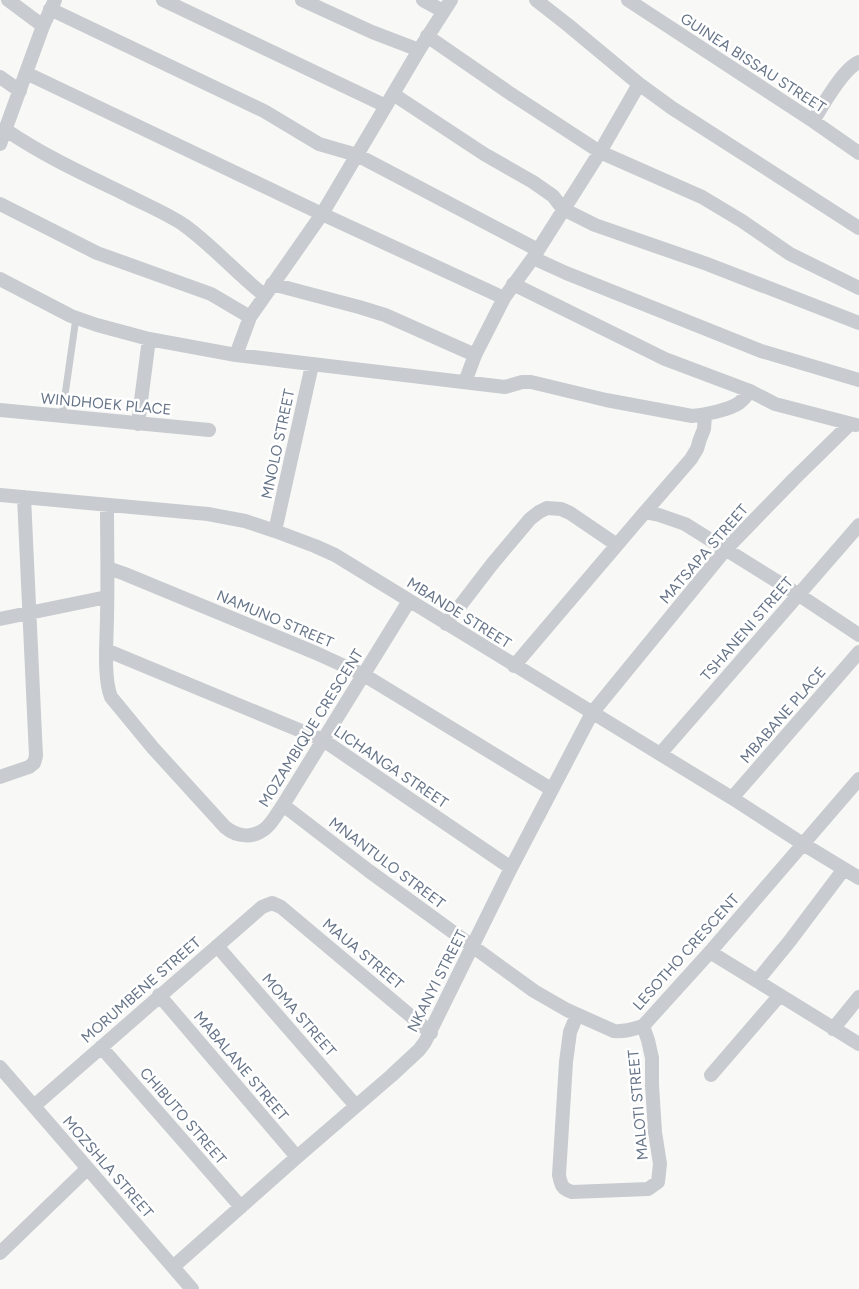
<svg xmlns="http://www.w3.org/2000/svg" width="859" height="1289" font-family="Figtree,sans-serif">
	<style>
		.lines { fill: none; stroke-linecap: round; stroke-linejoin: round }
		.lane { stroke: #c8cbcf; stroke-width: 7 }
		.street { stroke: #c8cbcf; stroke-width: 14 }
		.labels { text-anchor: middle; dominant-baseline: central; stroke-width: 5; stroke-linejoin: round; paint-order: stroke }
		.street-label { font-size: 15px; fill: #667488; stroke: #fff }
	</style>
	<rect width="100%" height="100%" fill="#f8f9f6"/>
	<g class="lines">
		<path class="lane" d="M62,416L76,318"/>
		<path class="street" d="M8,0L43,26
			M163,0L386,106
			M302,0L372,32L419,50
			M423,0L443,11
			M536,0L568,25L639,84L672,108L859,228
			M628,0L813,121L859,153
			M50,9L264,111L319,144L357,155L538,250
			M427,36L508,92L600,152L702,197L742,221L790,254L859,288
			M26,73L322,214L504,298
			M0,77L20,91
			M393,94L484,154L533,182L553,196L563,209L595,225L707,264L859,323
			M813,121C823,105 843,69 859,62
			M6,130C44,156 86,175 127,195C146,205 166,213 184,225C213,246 236,273 264,295
			M0,144L43,26L55,0
			M0,204L97,253L211,294L250,317
			M533,258L566,273L761,351L859,380
			M0,279L71,316L97,325L149,339L236,355L505,387L522,382H531L606,400L692,416C704,415 729,410 739,403C743,400 747,395 750,391
			M272,284L359,307L385,315L475,355
			M513,284L665,359L750,391L775,404L856,425
			M236,355L250,317L322,214L419,50L451,0
			M465,382L475,355L504,298L533,258L600,152L639,84
			M0,410L209,430
			M138,424L149,339
			M0,495L208,514L245,521L275,531L315,546L335,555L732,798L803,844L859,878
			M107,505C107,542 108,579 107,616C107,638 103,677 111,697L153,748L225,827C237,837 253,839 266,828C273,822 278,812 283,805L409,601
			M645,512L691,459L697,449L700,439L704,429L705,415
			M275,531L312,365
			M108,568L125,574L316,653L364,675L551,789
			M0,619L107,597
			M446,624L493,563L530,519L539,512L547,508L561,509L570,513L617,545
			M106,650L323,740L511,868
			M514,666L645,512L659,515L685,524L799,595L859,635
			M660,754L859,525
			M0,777L29,767L34,763L36,756L24,497
			M732,798L859,652
			M283,805L369,871L534,991L567,1010L614,1031C625,1032 633,1029 643,1026L710,952L859,779
			M217,946L356,1106
			M710,952L859,1044
			M757,981L789,942L844,869
			M159,995L297,1157
			M577,1015L570,1032L566,1062L559,1175C561,1185 562,1189 572,1192L648,1189L658,1182L660,1164L655,1132L652,1085V1058L648,1040L643,1026
			M833,1029L859,997
			M101,1047L241,1207
			M0,1067L192,1289
			M711,1075L780,995
			M34,1106L262,907L272,903L281,907L431,1033
			M0,1253L87,1169
			M173,1267L297,1157L391,1076L419,1050L425,1042L511,868L592,713L726,549L794,479L850,424"/>
	</g>
	<g class="labels">
		<g class="street-label">
			<text transform="translate(753 63) rotate(33)">GUINEA BISSAU STREET</text>
			<text transform="translate(106 404) rotate(5)">WINDHOEK PLACE</text>
			<text transform="translate(278 444) rotate(-78)">MNOLO STREET</text>
			<text transform="translate(704 554) rotate(-49)">MATSAPA STREET</text>
			<text transform="translate(459 613) rotate(32)">MBANDE STREET</text>
			<text transform="translate(275 619) rotate(23)">NAMUNO STREET</text>
			<text transform="translate(747 629) rotate(-49)">TSHANENI STREET</text>
			<text transform="translate(783 715) rotate(-49)">MBABANE PLACE</text>
			<text transform="translate(311 728) rotate(-58)">MOZAMBIQUE CRESCENT</text>
			<text transform="translate(391 767) rotate(34)">LICHANGA STREET</text>
			<text transform="translate(387 863) rotate(37)">MNANTULO STREET</text>
			<text transform="translate(686 952) rotate(-48)">LESOTHO CRESCENT</text>
			<text transform="translate(363 954) rotate(40)">MAUA STREET</text>
			<text transform="translate(437 981) rotate(-63)">NKANYI STREET</text>
			<text transform="translate(141 990) rotate(-41)">MORUMBENE STREET</text>
			<text transform="translate(299 1015) rotate(49)">MOMA STREET</text>
			<text transform="translate(241 1066) rotate(50)">MABALANE STREET</text>
			<text transform="translate(638 1105) rotate(-95)">MALOTI STREET</text>
			<text transform="translate(183 1116) rotate(49)">CHIBUTO STREET</text>
			<text transform="translate(108 1167) rotate(49)">MOZSHLA STREET</text>
		</g>
	</g>
</svg>
